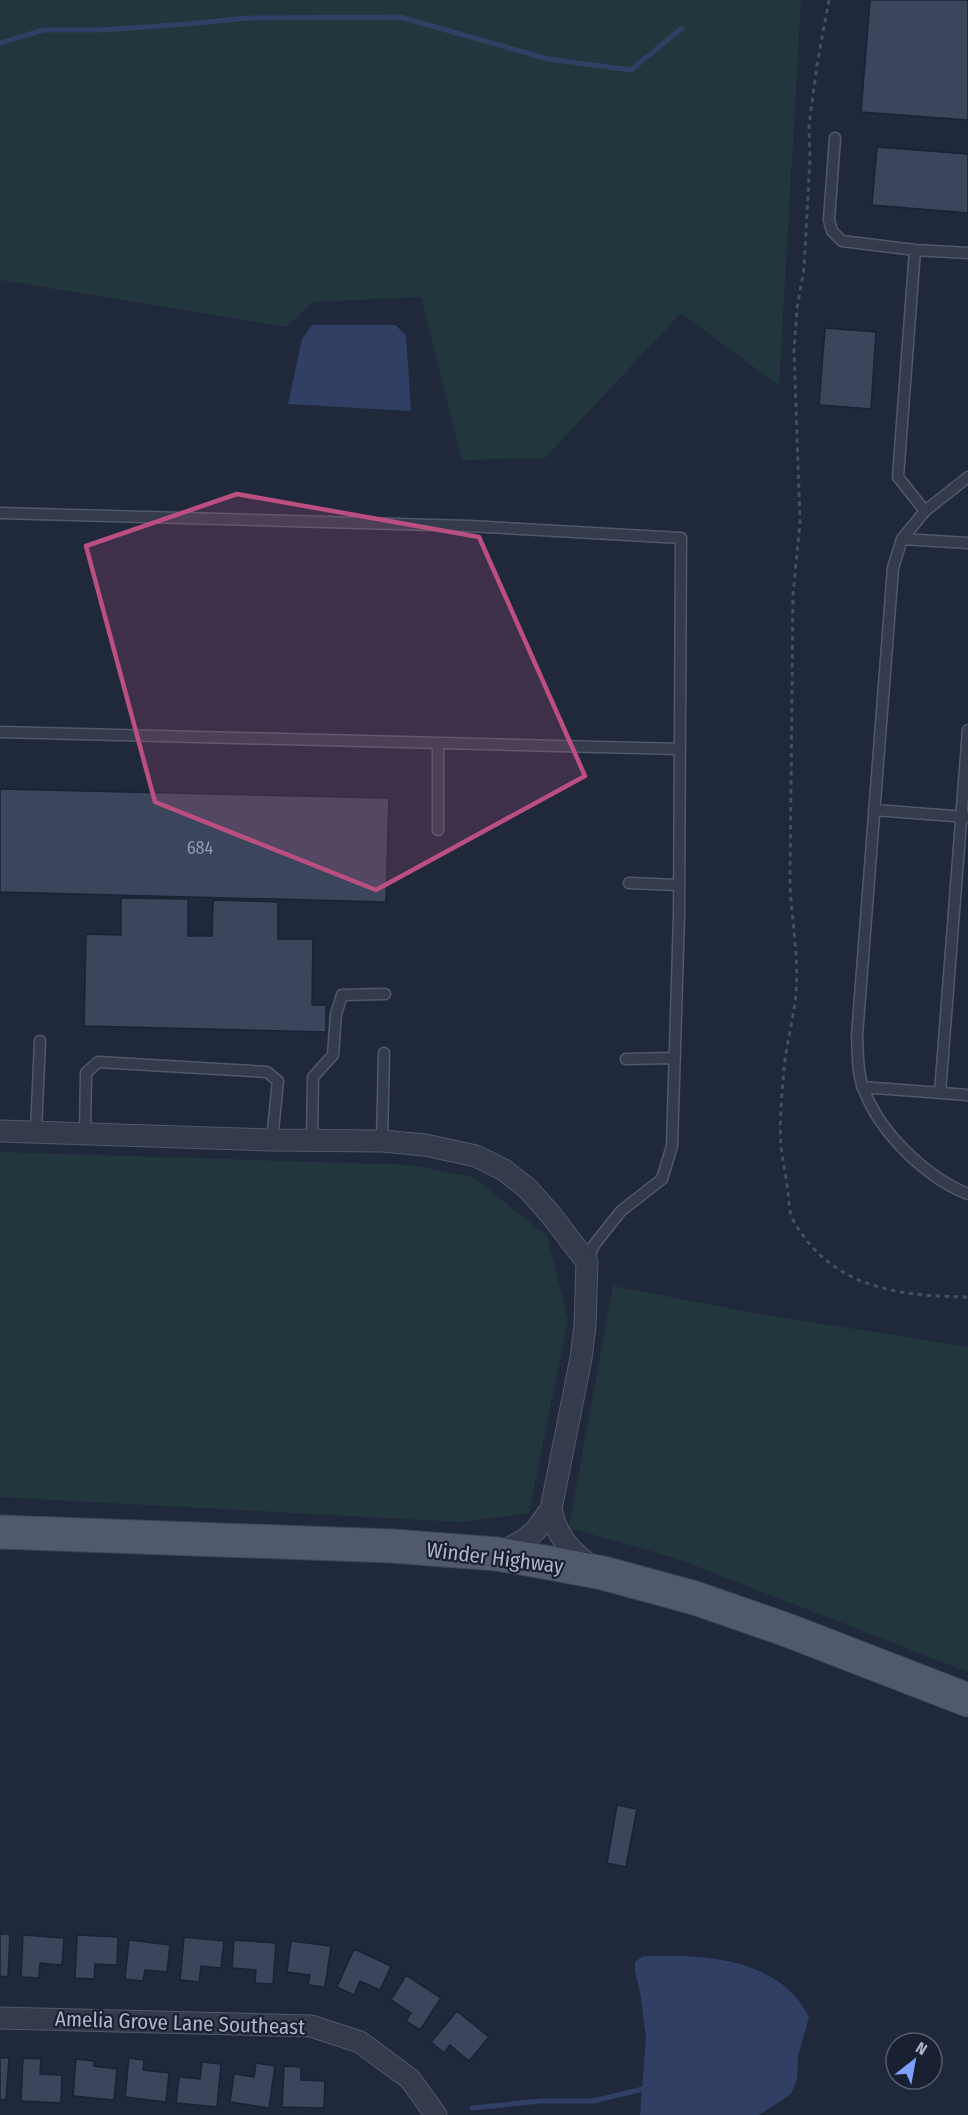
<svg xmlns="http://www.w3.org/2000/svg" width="968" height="2115" font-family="'Fira Sans Condensed',sans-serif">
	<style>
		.green { fill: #22373d }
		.water { fill: #303f63 }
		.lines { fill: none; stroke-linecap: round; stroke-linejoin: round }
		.stream { stroke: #303f63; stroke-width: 5 }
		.building { fill: #3b455c; stroke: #1b2233; stroke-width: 1.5 }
		.service-casing { stroke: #51586a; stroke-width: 13 }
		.minor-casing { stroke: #51586a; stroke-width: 23 }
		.primary-casing { stroke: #3d4455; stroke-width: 35 }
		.path { stroke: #3f545a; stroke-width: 3; stroke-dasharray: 4.5 4.5; stroke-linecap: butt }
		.service { stroke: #333b4c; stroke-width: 10 }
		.minor { stroke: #333b4c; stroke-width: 21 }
		.primary { stroke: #515a6c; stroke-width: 33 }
		.marked { fill: #bb4f81; fill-opacity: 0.2; stroke: #bb4f81; stroke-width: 4.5; stroke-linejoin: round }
		.labels { text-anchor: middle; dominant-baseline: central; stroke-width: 4.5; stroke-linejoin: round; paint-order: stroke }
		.number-label { font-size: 18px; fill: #9199ad }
		.street-label { font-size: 21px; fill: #aeb5c8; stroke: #192031 }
	</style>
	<rect width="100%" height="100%" fill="#20293c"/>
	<path class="green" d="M0,0H801L779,386L681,313L545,458L462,460L421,297L313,302L286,327L0,280Z
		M0,1152L411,1165L473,1177L547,1236L568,1319L529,1513L460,1522L0,1497Z
		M613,1286L754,1313L968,1347V1672L675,1558L569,1528Z"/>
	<path class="water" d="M312,325H395L406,335L411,411L288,404L302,339Z
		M643,1956C701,1955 779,1956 809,2017L798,2056L797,2080L791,2094L759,2115H640L646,2037L640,1992L635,1972V1962Z"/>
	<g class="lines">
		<path class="stream" d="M0,43L43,30H101L187,24L247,18L400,17L548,59L631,70L682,28
			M472,2108L541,2101H593L643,2089"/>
	</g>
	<path class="building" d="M870,0H968V120L861,112Z
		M877,147L968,154V213L872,205Z
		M825,328L876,332L871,409L819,405Z
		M0,789L389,798L386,902L0,892Z
		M121,898L188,899V936H212L213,900L278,902V939H313L312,1005H326V1032L84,1026L86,934L121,935Z
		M617,1805L637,1809L626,1867L607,1863Z
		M0,1934H10L8,1977L0,1976Z
		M23,1935L64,1938L62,1965L40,1963L39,1978L21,1977Z
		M77,1935L118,1937L117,1965L95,1964L94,1979L75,1978Z
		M184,1937L224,1941L221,1968L201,1966L199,1982L180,1980Z
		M129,1940L170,1945L167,1972L145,1970L143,1981L125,1979Z
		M234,1940L276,1943L273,1984L255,1983L256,1970L232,1968Z
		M291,1941L331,1946L325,1987L308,1985L310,1975L287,1972Z
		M354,1949L391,1966L380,1990L360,1981L354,1995L337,1987Z
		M406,1975L441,1998L420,2030L406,2021L411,2013L391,2000Z
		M457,2011L489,2037L469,2061L450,2045L444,2053L431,2042Z
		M0,2058H9L6,2100L0,2099Z
		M23,2058L41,2059L40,2074L62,2075L61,2103L21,2101Z
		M129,2058L144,2060L143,2070L169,2073L166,2102L125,2097Z
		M76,2059L94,2061V2066L117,2069L114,2100L73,2096Z
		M202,2062L221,2064L217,2107L176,2103L179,2077L200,2079Z
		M256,2063L275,2066L269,2108L230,2102L234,2074L254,2077Z
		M284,2066L301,2067V2080L325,2081L324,2108L282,2107Z"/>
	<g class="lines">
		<g class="service-casing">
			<path id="service" d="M835,138L829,220L832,231L842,241L915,250L968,253
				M915,250L898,477L925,511L968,477
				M925,511L902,539L893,568L857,1036C858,1052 857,1072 863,1087C878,1131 925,1177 968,1194
				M0,513L469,526L681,538L679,916L672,1146L662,1179L621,1211L594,1245L587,1262
				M902,539L968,543
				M0,732L680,749
				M874,810L967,817
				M438,830V743
				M629,883L678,885
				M626,1059L675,1058
				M862,1087L968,1095
				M940,1093L968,730
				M36,1132L40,1041
				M85,1134L86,1073L98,1062L267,1072L278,1081L272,1140
				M312,1141L313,1077L333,1055L336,1014L342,995L385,994
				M382,1141L384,1053"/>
		</g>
		<g class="minor-casing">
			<path id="minor" d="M0,1131L272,1140L382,1141L425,1145L476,1156L504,1170L527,1188L551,1215L587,1262L585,1326L581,1358L551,1509L536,1530L524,1540L498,1554
				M551,1509C556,1535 570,1553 593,1567
				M0,2018L311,2026L360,2042L410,2079L436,2115"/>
		</g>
		<g class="primary-casing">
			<path id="primary" d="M0,1532L392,1546L497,1554L544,1562L603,1573L695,1598L787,1630L968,1700"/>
		</g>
		<path class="path" d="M829,0L817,65L809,125L810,158L804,269L797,308L794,351L800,522L793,595L790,880C791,918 799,955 796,993C794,1019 786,1044 784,1069C782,1094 779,1122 781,1147C783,1162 786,1177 788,1192C789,1200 789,1211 792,1218C830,1288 897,1296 968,1297"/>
		<use href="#service" class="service"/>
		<use href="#minor" class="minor"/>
		<use href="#primary" class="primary"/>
	</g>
	<path class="marked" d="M237,494L479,537L585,776L376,890L155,802L86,546Z"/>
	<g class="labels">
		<g class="number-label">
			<text x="200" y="848">684</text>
		</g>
		<g class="street-label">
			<text transform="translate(495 1558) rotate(7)">Winder Highway</text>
			<text transform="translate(180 2023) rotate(2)">Amelia Grove Lane Southeast</text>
		</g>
	</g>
	<g transform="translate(914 2061) rotate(31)"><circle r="28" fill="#192031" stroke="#555c6d" stroke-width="1.5"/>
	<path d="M0-4.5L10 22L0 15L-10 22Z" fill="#7da0ff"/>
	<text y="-9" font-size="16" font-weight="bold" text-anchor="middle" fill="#aeb5c8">N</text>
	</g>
</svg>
